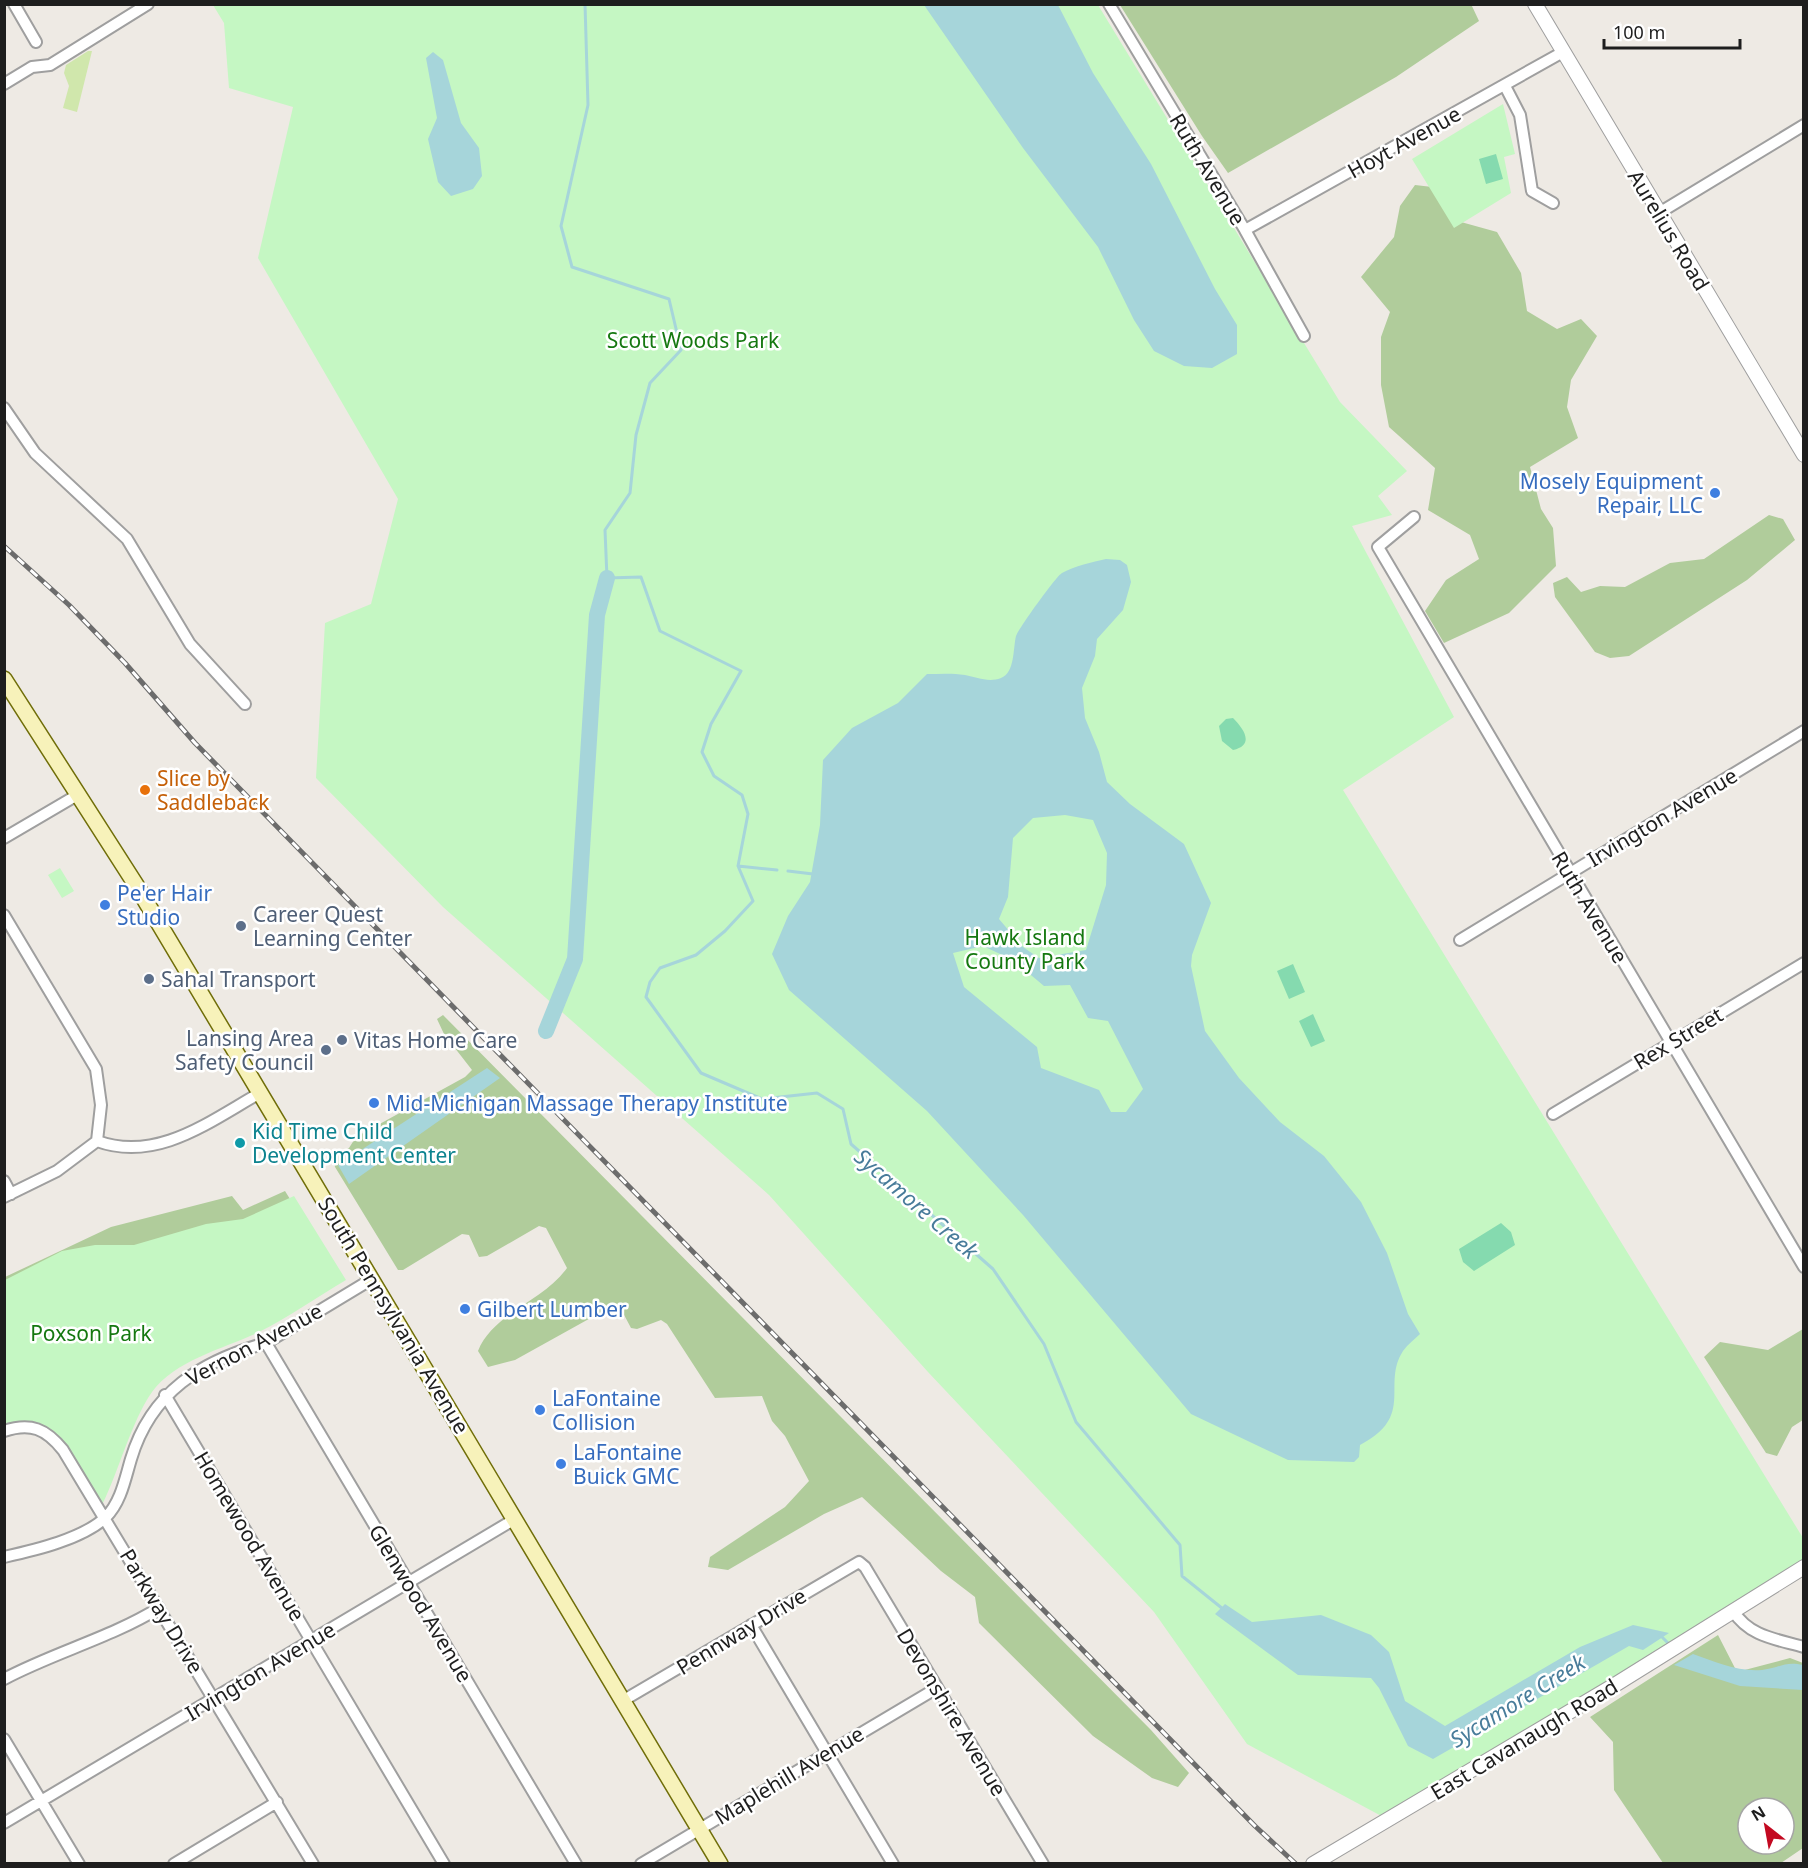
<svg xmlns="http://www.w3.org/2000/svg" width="1808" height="1868" font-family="'Noto Sans',sans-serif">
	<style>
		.grass { fill: #d0e7ac }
		.forest { fill: #b0cc9b; fill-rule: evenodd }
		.park { fill: #c5f7c3 }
		.pitch { fill: #85daaf }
		.water { fill: #a6d5da; fill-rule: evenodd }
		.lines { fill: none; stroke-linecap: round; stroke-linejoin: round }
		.stream { stroke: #a6d5da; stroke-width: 3 }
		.river { stroke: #a6d5da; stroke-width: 16 }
		.minor-casing { stroke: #9f9f9f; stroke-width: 14 }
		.tertiary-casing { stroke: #9f9f9f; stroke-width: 16 }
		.secondary-casing { stroke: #706e09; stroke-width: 18 }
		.minor { stroke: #fff; stroke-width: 10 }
		.tertiary { stroke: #fff; stroke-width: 14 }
		.secondary { stroke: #f7f2ba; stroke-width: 15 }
		.rail-casing { stroke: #6c6c6c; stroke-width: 5 }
		.rail { stroke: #fff; stroke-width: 3; stroke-dasharray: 9; stroke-linecap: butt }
		.shop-dot { fill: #3f7fe0; stroke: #fff; stroke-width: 2 }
		.food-dot { fill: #e8710a; stroke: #fff; stroke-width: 2 }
		.service-dot { fill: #5c6f8a; stroke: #fff; stroke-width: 2 }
		.culture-dot { fill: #0f9aa8; stroke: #fff; stroke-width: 2 }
		.labels { text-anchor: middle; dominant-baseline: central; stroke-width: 5; stroke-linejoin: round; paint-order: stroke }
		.street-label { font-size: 21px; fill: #1e1e1e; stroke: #fff }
		.park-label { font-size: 21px; fill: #157810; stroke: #fff }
		.shop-label { font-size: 21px; fill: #366cbe; stroke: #fff; text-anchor: start }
		.food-label { font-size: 21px; fill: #c56008; stroke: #fff; text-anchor: start }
		.service-label { font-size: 21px; fill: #4e5e75; stroke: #fff; text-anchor: start }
		.culture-label { font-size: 21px; fill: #0d838f; stroke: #fff; text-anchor: start }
		.water-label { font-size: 22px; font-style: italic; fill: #487c9a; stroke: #fff }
	</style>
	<rect width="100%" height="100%" fill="#eeeae4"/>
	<path class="grass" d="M88,51H92L77,112L63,108L69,86L64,73L66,65Z"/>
	<path class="forest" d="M1471,4L1479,21L1396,77L1228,173L1202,136L1120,5Z
		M1415,185L1441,188L1461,222L1497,232L1521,273L1527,311L1557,329L1581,319L1597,336L1571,380L1567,407L1578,438L1530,467L1541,509L1553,528L1556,566L1509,613L1444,643L1425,611L1446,580L1479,559L1470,535L1428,510L1435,468L1389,427L1381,385V337L1390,312L1361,277L1394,237L1400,206Z
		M1769,515L1783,519L1795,540L1747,580L1629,656L1610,658L1595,652L1555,597L1553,583L1567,577L1581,592L1600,586L1625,587L1670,563L1704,559Z
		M443,1015L1151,1730L1189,1773L1178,1787L1152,1778L1093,1736L979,1623L975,1597L941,1571L862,1497L824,1514L728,1570L708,1567L710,1557L785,1507L809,1481L785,1436L772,1421L762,1396L715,1398L667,1324L661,1320L637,1329L631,1328L622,1311L614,1305L515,1360L488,1367L478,1351C493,1313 544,1301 567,1268L546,1228L539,1226L487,1256L479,1257L469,1235L462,1234L403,1270H398L335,1167L333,1158L349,1148L356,1137L465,1077L472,1070L444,1034L437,1019Z
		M285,1191L303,1220L5,1339V1277L111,1227L232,1196L243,1210Z
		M1803,1329V1420L1792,1427L1777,1456L1766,1453L1704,1357L1720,1342L1768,1350Z
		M1718,1635L1737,1672L1790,1658L1803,1663V1848L1781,1863H1663L1614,1790L1613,1742L1590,1717ZM1748,1808H1784V1844H1748Z"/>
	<path class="park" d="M213,5H1098L1340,402L1407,471L1378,496L1392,515L1352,526L1454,717L1343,790L1803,1538V1568L1387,1819L1247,1744L1154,1612L928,1372L769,1195L443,907L316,778L325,623L371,604L398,499L258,258L293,107L229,88L224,23Z
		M1503,104L1515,154L1504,157L1511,193L1454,228L1412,159Z
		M60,868L74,891L62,898L48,875Z
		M294,1196L346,1280C317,1297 289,1317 259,1332C225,1348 175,1360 152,1392C131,1422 119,1471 102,1505L52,1430L28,1422L5,1429V1280L62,1251L95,1245H134L206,1224L243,1219Z"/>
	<path class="pitch" d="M1496,154L1503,179L1486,184L1479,159Z
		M1233,718C1244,729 1255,745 1233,750L1222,741L1219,726L1226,719Z
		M1293,964L1305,992L1289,999L1277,971Z
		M1313,1014L1325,1041L1311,1047L1299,1021Z
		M1501,1223L1511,1232L1515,1245L1474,1271L1463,1262L1459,1249Z"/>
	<path class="water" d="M924,5H1058L1093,73L1151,164L1215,289L1237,325V354L1212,368L1184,366L1154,351L1134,320L1098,247L1023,148Z
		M433,52L443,60L461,123L479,148L482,176L473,189L451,196L438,182L428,139L437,118L426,58Z
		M1106,559L1120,560L1127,565L1131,582L1123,610L1097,639L1095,656L1082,688L1085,718L1099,752L1107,782L1130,804L1184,844L1211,903L1192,955L1191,966L1205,1031L1239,1078L1280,1122L1324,1156L1361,1202L1387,1253L1408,1314L1420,1334C1415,1339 1408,1344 1403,1351C1381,1385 1416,1416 1360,1445L1359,1457L1354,1462L1288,1460L1191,1414L1023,1215L927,1111L789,990L772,954L788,916L810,882L820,825L823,760L852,728L898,703L927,674C939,674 953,673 965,675C977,677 988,683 1001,678C1015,673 1013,648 1016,636C1018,630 1056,576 1062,573C1075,566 1092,562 1106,559ZM1065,815L1093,820L1107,853L1106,885L1086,950L1039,958L1023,947L999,919L1008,897L1013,838L1033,818ZM983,946L1013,960L1044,986L1070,985L1088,1018L1108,1021L1143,1089L1126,1112H1111L1099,1090L1041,1068L1037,1047L964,987L953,953Z
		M487,1068L500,1078L349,1184L338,1165Z
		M1225,1604L1252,1622L1321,1615L1371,1635L1389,1652L1405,1701L1445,1726L1580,1647L1633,1625L1669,1633L1643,1650L1629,1646L1433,1759L1408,1746L1379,1688L1371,1678L1298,1675L1215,1614Z
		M1693,1654C1715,1662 1738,1672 1762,1670C1780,1668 1784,1661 1803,1665V1690L1740,1686L1674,1665Z"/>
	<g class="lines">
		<path class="stream" d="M585,4L588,105L561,226L572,267L669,299L681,350L650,383L636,435L630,493L605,530L607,578L641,577L660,631L741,671L711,724L702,752L714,776L742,795L748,814L738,866L753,901L725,931L696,955L660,968L650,982L646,997L701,1073L762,1099L817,1093L843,1109L851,1144L993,1269L1044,1344L1076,1422L1180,1545L1182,1576L1223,1609
			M738,866L777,870
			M788,871L813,874
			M1660,1635L1670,1645"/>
		<path class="river" d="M546,1031L575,959L597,615L607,578"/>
		<g class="minor-casing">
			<path id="minor" d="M14,4L36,42
				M1109,4L1245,230L1304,336
				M4,84L32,67L50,65L148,4
				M1505,86L1520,115L1532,191L1553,203
				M1659,213L1804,125
				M1245,230L1563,52
				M4,408L35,453L127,539L190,644L245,704
				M1414,517L1378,547L1804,1267
				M4,838L79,794
				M4,915L96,1069L101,1105L97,1141
				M1460,940L1804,731
				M1553,1114L1804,963
				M4,1181L11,1194
				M4,1197L57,1171L97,1141C157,1163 210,1121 260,1093
				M266,1343L576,1864
				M165,1395L444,1864
				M4,1431C31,1422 46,1429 63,1450L313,1864
				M4,1557C35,1550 83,1539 106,1517C121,1502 125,1479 131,1459C151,1392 201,1361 266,1343L372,1279
				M1733,1611C1750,1637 1776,1639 1804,1647
				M751,1625L893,1864
				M4,1679C55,1652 110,1638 159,1608
				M624,1700L859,1562L865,1567L1043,1864
				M4,1739L79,1864
				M4,1823L515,1519
				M174,1864L277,1802
				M641,1864L937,1688"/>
		</g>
		<g class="tertiary-casing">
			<path id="tertiary" d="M1535,4L1804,455
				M1313,1864L1613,1686L1804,1567"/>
		</g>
		<g class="secondary-casing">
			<path id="secondary" d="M4,679L136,885L720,1864"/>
		</g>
		<use href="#minor" class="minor"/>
		<use href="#tertiary" class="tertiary"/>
		<use href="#secondary" class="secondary"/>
		<g class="rail-casing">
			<path id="rail" d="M4,546L69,605L125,663L195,743L1255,1826L1296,1864"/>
		</g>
		<use href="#rail" class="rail"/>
	</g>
	<g class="shop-dot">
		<circle cx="1715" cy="493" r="6"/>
		<circle cx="105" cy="905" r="6"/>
		<circle cx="374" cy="1103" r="6"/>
		<circle cx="465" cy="1309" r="6"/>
		<circle cx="540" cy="1410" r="6"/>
		<circle cx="561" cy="1464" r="6"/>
	</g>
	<circle class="food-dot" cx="145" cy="790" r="6"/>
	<g class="service-dot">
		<circle cx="241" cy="926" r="6"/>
		<circle cx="149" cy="979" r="6"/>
		<circle cx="342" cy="1040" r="6"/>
		<circle cx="326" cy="1050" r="6"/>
	</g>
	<circle class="culture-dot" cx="240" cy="1143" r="6"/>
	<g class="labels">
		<g class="street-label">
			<text transform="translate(1404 142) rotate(-29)">Hoyt Avenue</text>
			<text transform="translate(1208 169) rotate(59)">Ruth Avenue</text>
			<text transform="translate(1669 230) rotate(59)">Aurelius Road</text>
			<text transform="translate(1662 817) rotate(-31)">Irvington Avenue</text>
			<text transform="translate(1590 907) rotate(59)">Ruth Avenue</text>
			<text transform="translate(1678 1038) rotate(-31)">Rex Street</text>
			<text transform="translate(394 1315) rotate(59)">South Pennsylvania Avenue</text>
			<text transform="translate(254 1344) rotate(-28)">Vernon Avenue</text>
			<text transform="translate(250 1536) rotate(59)">Homewood Avenue</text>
			<text transform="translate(421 1603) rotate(59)">Glenwood Avenue</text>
			<text transform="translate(162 1611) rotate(59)">Parkway Drive</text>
			<text transform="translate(741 1631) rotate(-31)">Pennway Drive</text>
			<text transform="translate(260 1671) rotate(-31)">Irvington Avenue</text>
			<text transform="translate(952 1712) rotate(59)">Devonshire Avenue</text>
			<text transform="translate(1524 1739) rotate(-31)">East Cavanaugh Road</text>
			<text transform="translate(789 1775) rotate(-31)">Maplehill Avenue</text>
		</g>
		<g class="park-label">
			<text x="693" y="340">Scott Woods Park</text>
			<text x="1025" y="937">Hawk Island<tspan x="1025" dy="24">County Park</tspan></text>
			<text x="91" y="1333">Poxson Park</text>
		</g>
		<g class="shop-label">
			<text x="1703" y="481" text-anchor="end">Mosely Equipment<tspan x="1703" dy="24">Repair, LLC</tspan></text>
			<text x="117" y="893">Pe'er Hair<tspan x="117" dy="24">Studio</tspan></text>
			<text x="386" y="1103">Mid-Michigan Massage Therapy Institute</text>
			<text x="477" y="1309">Gilbert Lumber</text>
			<text x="552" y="1398">LaFontaine<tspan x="552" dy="24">Collision</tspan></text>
			<text x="573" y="1452">LaFontaine<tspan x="573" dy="24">Buick GMC</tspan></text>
		</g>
		<g class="food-label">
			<text x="157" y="778">Slice by<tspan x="157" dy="24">Saddleback</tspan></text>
		</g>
		<g class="service-label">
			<text x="253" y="914">Career Quest<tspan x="253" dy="24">Learning Center</tspan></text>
			<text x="161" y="979">Sahal Transport</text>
			<text x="314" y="1038" text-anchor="end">Lansing Area<tspan x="314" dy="24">Safety Council</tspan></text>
			<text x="354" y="1040">Vitas Home Care</text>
		</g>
		<g class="culture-label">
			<text x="252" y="1131">Kid Time Child<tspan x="252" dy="24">Development Center</tspan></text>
		</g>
		<g class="water-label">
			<text transform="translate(917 1203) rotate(41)">Sycamore Creek</text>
			<text transform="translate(1517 1700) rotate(-32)">Sycamore Creek</text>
		</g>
	</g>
	<rect width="1808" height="1868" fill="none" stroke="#1e1e1e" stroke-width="12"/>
	<g transform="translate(1766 1826) rotate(329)"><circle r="28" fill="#ffffff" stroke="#a5a5a5" stroke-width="1.5"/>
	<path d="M0-4.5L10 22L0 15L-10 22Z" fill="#c30921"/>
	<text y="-9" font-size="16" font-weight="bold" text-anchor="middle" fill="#1e1e1e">N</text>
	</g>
	<path d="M1604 39v9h136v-9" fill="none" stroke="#1e1e1e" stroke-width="3"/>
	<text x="1613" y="39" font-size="18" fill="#1e1e1e" stroke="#ffffff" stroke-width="4.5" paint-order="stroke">100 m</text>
</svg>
